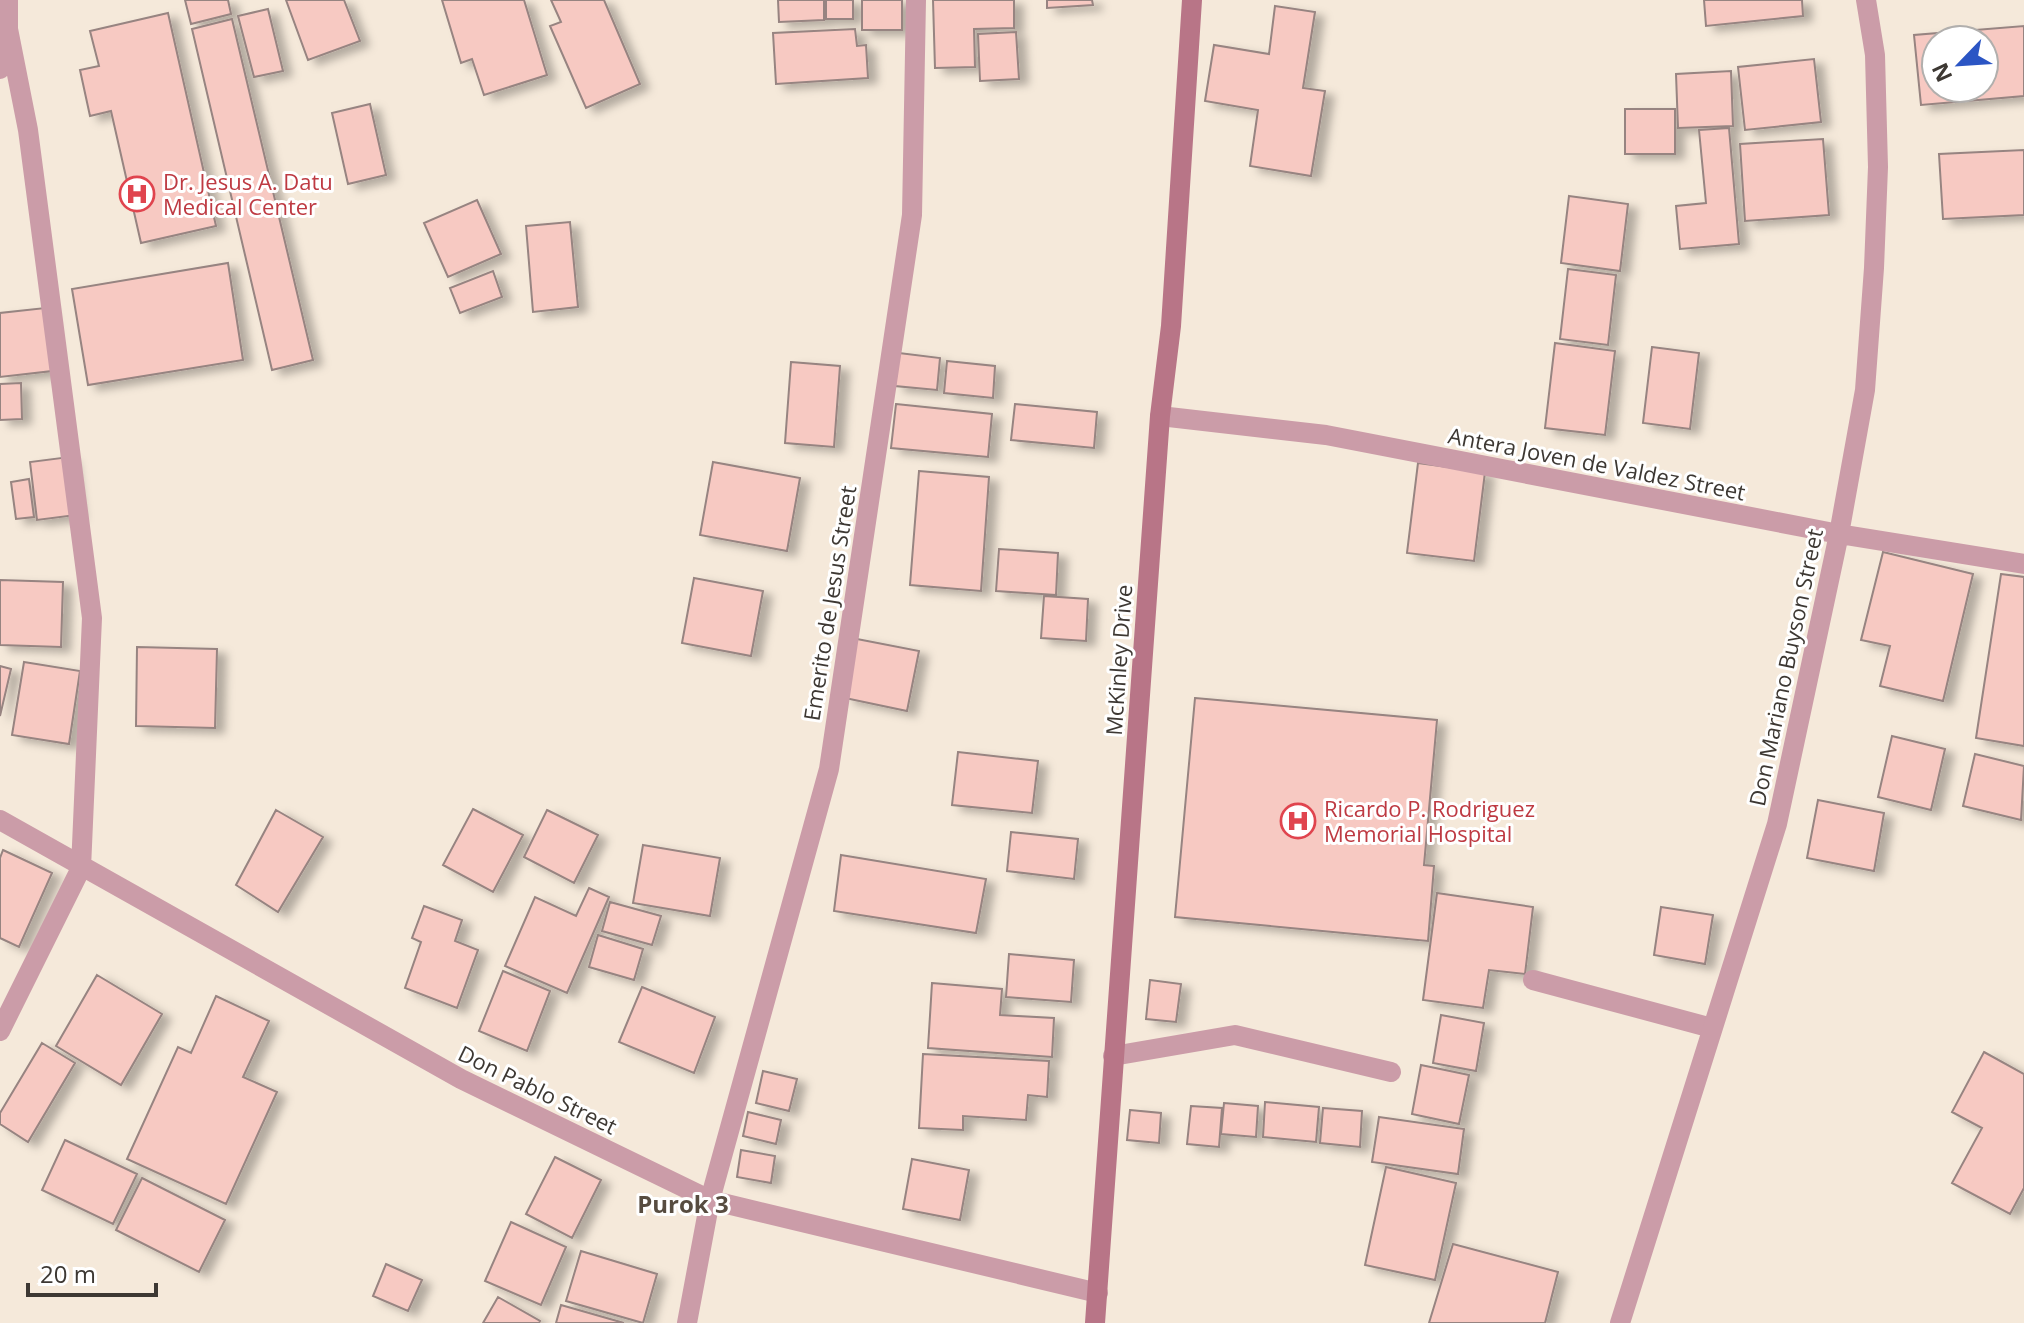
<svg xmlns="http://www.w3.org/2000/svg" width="2024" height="1323" font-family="'Open Sans',sans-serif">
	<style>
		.building { fill: #f7c9c2; stroke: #978481; stroke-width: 2; fill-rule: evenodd; filter: url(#shadow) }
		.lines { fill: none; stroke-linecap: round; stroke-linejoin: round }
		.service { stroke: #cb9ca8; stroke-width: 20 }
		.minor { stroke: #cb9ca8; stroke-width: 20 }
		.secondary { stroke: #b87587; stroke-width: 20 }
		.labels { text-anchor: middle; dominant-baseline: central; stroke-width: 6; stroke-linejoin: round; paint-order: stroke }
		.health-label { font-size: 22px; fill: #be3a42; stroke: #fff; text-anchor: start }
		.street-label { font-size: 22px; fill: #3d3833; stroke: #fff }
		.neighbourhood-label { font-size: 24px; font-weight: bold; fill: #574c40; stroke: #fff }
	</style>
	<defs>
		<filter id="shadow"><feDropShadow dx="9" dy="5" stdDeviation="4" flood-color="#0004"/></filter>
	</defs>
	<rect width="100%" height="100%" fill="#f5e9da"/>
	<path class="building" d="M185,0H228L231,14L191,24Z
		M286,0H344L360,41L308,60Z
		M442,0H524L547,75L484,95L472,59L461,63Z
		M551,0H604L640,84L586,108L550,26L561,22Z
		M778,0H824V20L779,22Z
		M826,0H853V19H826Z
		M862,0H902V30H862Z
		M933,0H1014V28L974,29L975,67L935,68Z
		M1047,0H1092L1093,5L1047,8Z
		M1704,0H1802L1803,16L1706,26Z
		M1275,6L1315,12L1303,88L1325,91L1311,176L1250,166L1258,110L1205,101L1214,45L1269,54Z
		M268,9L283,71L254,77L238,16Z
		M168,13L216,226L141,243L111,111L90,116L80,70L99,66L90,31Z
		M232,19L313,360L272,370L192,29Z
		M2024,26V96L1921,105L1914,35ZM1936,40H1984V88H1936Z
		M855,29L857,46L866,45L868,78L776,84L773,33Z
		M1016,32L1019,79L980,81L978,34Z
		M1814,59L1821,122L1745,130L1738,67Z
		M1731,71L1733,126L1678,128L1676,74Z
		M370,104L386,175L348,184L332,113Z
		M1625,109H1675V154H1625Z
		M1729,128L1739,244L1680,249L1676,206L1706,203L1699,130Z
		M1823,139L1829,215L1745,221L1740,144Z
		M2024,150V215L1943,219L1939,154Z
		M1569,196L1628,204L1620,271L1561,263Z
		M477,200L501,254L448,277L424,223Z
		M570,222L578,307L533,312L526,226Z
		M228,263L243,360L88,385L72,289Z
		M1568,269L1616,275L1608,345L1560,339Z
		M493,271L502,297L460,313L450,288Z
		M45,308L52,371L0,377V313Z
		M1555,343L1615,351L1605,435L1545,428Z
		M1652,347L1699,353L1690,429L1643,423Z
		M899,353L940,358L937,390L895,386Z
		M947,361L995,366L993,398L944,393Z
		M791,362L840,366L834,447L785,443Z
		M21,383L22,419L0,420V384Z
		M896,404L992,414L988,457L891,448Z
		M1015,404L1097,412L1094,448L1011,440Z
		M69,457L76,515L37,520L30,462Z
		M713,462L800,478L787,551L700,535Z
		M1418,463L1485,472L1474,561L1407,553Z
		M919,471L989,477L981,591L910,585Z
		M29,479L34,517L16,519L11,482Z
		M999,549L1058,553L1056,595L996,591Z
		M1883,552L1973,574L1943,701L1880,686L1890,646L1861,640Z
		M2001,574L2024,577V746L1976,738Z
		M694,578L763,591L751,656L682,643Z
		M0,580L63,582L61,647L0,645Z
		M1044,596L1088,599L1086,641L1041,638Z
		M857,639L919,651L907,711L845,698Z
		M137,647L217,649L215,728L136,726Z
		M24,662L80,671L69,744L12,735Z
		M0,666L11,669L0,716Z
		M1195,698L1437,720L1424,865L1434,866L1428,941L1175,917Z
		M1892,736L1945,749L1931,810L1878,797Z
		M958,752L1038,761L1032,813L952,805Z
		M1975,754L2024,766L2021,820L1963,806Z
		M1818,800L1884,813L1874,871L1807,858Z
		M473,809L523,835L493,892L443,865Z
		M276,810L323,837L278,912L236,885Z
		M547,810L598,835L574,883L524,857Z
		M1011,832L1078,839L1074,879L1007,871Z
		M643,845L720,858L710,916L633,903Z
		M3,850L52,873L19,947L0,938V858Z
		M841,855L986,879L976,933L834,911Z
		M589,888L609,897L567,993L505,966L535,897L576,916Z
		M1437,893L1533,907L1525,974L1489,970L1483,1008L1423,1000Z
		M610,902L661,916L652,945L602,931Z
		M424,906L462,920L455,941L478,950L457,1008L405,988L421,942L412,938Z
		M1661,907L1713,915L1705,964L1654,955Z
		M598,935L643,949L634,980L589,967Z
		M1009,954L1074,960L1071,1002L1006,997Z
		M503,971L550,991L527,1051L479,1031Z
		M97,975L162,1014L121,1085L56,1046Z
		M1150,980L1181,984L1176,1022L1146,1019Z
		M932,983L1002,989L1000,1015L1054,1018L1052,1057L928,1048Z
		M642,987L715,1017L694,1073L619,1042Z
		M216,996L269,1021L243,1077L277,1092L226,1204L127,1159L178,1047L191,1053Z
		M1441,1015L1484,1023L1476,1071L1433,1063Z
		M42,1043L75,1063L28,1142L0,1124V1113Z
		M1984,1052L2024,1074V1188L2010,1214L1952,1183L1982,1128L1952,1112Z
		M923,1054L1049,1061L1047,1097L1028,1095L1026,1120L963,1116V1130L919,1128Z
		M1421,1065L1469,1075L1459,1124L1412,1114Z
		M763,1071L797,1079L789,1111L756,1103Z
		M1265,1102L1319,1107L1316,1142L1263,1137Z
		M1224,1103L1258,1106L1256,1137L1221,1134Z
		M1191,1106L1222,1108L1219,1147L1187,1144Z
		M1323,1108L1362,1111L1360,1147L1320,1143Z
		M1130,1110L1161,1113L1159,1143L1127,1140Z
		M748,1112L781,1120L776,1144L743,1136Z
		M1379,1117L1464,1129L1458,1174L1372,1162Z
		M65,1140L137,1174L113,1224L42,1190Z
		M741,1150L775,1156L771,1183L737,1177Z
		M555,1157L601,1180L572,1238L526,1214Z
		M912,1159L969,1170L960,1220L903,1209Z
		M1386,1167L1456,1183L1435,1280L1365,1265Z
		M142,1178L225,1220L199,1272L116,1230Z
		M511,1222L566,1247L541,1305L485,1281Z
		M1453,1244L1558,1272L1545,1323H1429Z
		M581,1251L657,1274L643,1323L566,1301Z
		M386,1264L422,1280L408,1311L373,1296Z
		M498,1297L540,1321L539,1323H483Z
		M561,1305L624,1323H556Z"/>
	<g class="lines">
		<path class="service" d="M1533,980L1712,1028
			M1113,1056L1235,1035L1391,1072"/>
		<path class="minor" d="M0,69L8,29V0
			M1160,416L1326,435L1839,534L2024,564
			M0,820L461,1079L710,1200L1098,1293
			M0,1031L81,868L92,618L28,130L8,29
			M687,1323L710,1200L829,769L912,215L916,0
			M1620,1323L1777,824L1839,534L1865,390L1874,268L1878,167L1875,55L1866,0"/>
		<path class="secondary" d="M1095,1323L1160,416L1171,326L1192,0"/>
	</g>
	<defs>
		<g id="hospital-ring" transform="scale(1.8)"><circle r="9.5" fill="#fff" stroke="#e0444e" stroke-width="1.5"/><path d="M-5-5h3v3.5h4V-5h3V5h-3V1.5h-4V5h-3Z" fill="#e0444e"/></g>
	</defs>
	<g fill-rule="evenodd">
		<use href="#hospital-ring" x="137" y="194"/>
		<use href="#hospital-ring" x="1298" y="821"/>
	</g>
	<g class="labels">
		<g class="health-label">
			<text x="163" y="181">Dr. Jesus A. Datu<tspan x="163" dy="25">Medical Center</tspan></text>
			<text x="1324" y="808">Ricardo P. Rodriguez<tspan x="1324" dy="25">Memorial Hospital</tspan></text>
		</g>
		<g class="street-label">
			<text transform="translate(1597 463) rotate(11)">Antera Joven de Valdez Street</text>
			<text transform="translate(829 603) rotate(-81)">Emerito de Jesus Street</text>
			<text transform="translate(1118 660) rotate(-86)">McKinley Drive</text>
			<text transform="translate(1785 667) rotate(-78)">Don Mariano Buyson Street</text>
			<text transform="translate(538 1089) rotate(26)">Don Pablo Street</text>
		</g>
		<g class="neighbourhood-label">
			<text x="683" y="1203">Purok 3</text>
		</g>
	</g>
	<g transform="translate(1960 64) rotate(245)"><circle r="38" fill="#ffffff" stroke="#b1afad" stroke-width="2"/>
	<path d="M0-6L14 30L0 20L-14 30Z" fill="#2b55c4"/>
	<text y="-12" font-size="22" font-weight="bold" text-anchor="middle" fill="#3d3833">N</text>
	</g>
	<path d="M28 1283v12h128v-12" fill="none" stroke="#3d3833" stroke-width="4"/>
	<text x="40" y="1283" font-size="24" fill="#3d3833" stroke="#ffffff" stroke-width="6" paint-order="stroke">20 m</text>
</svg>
